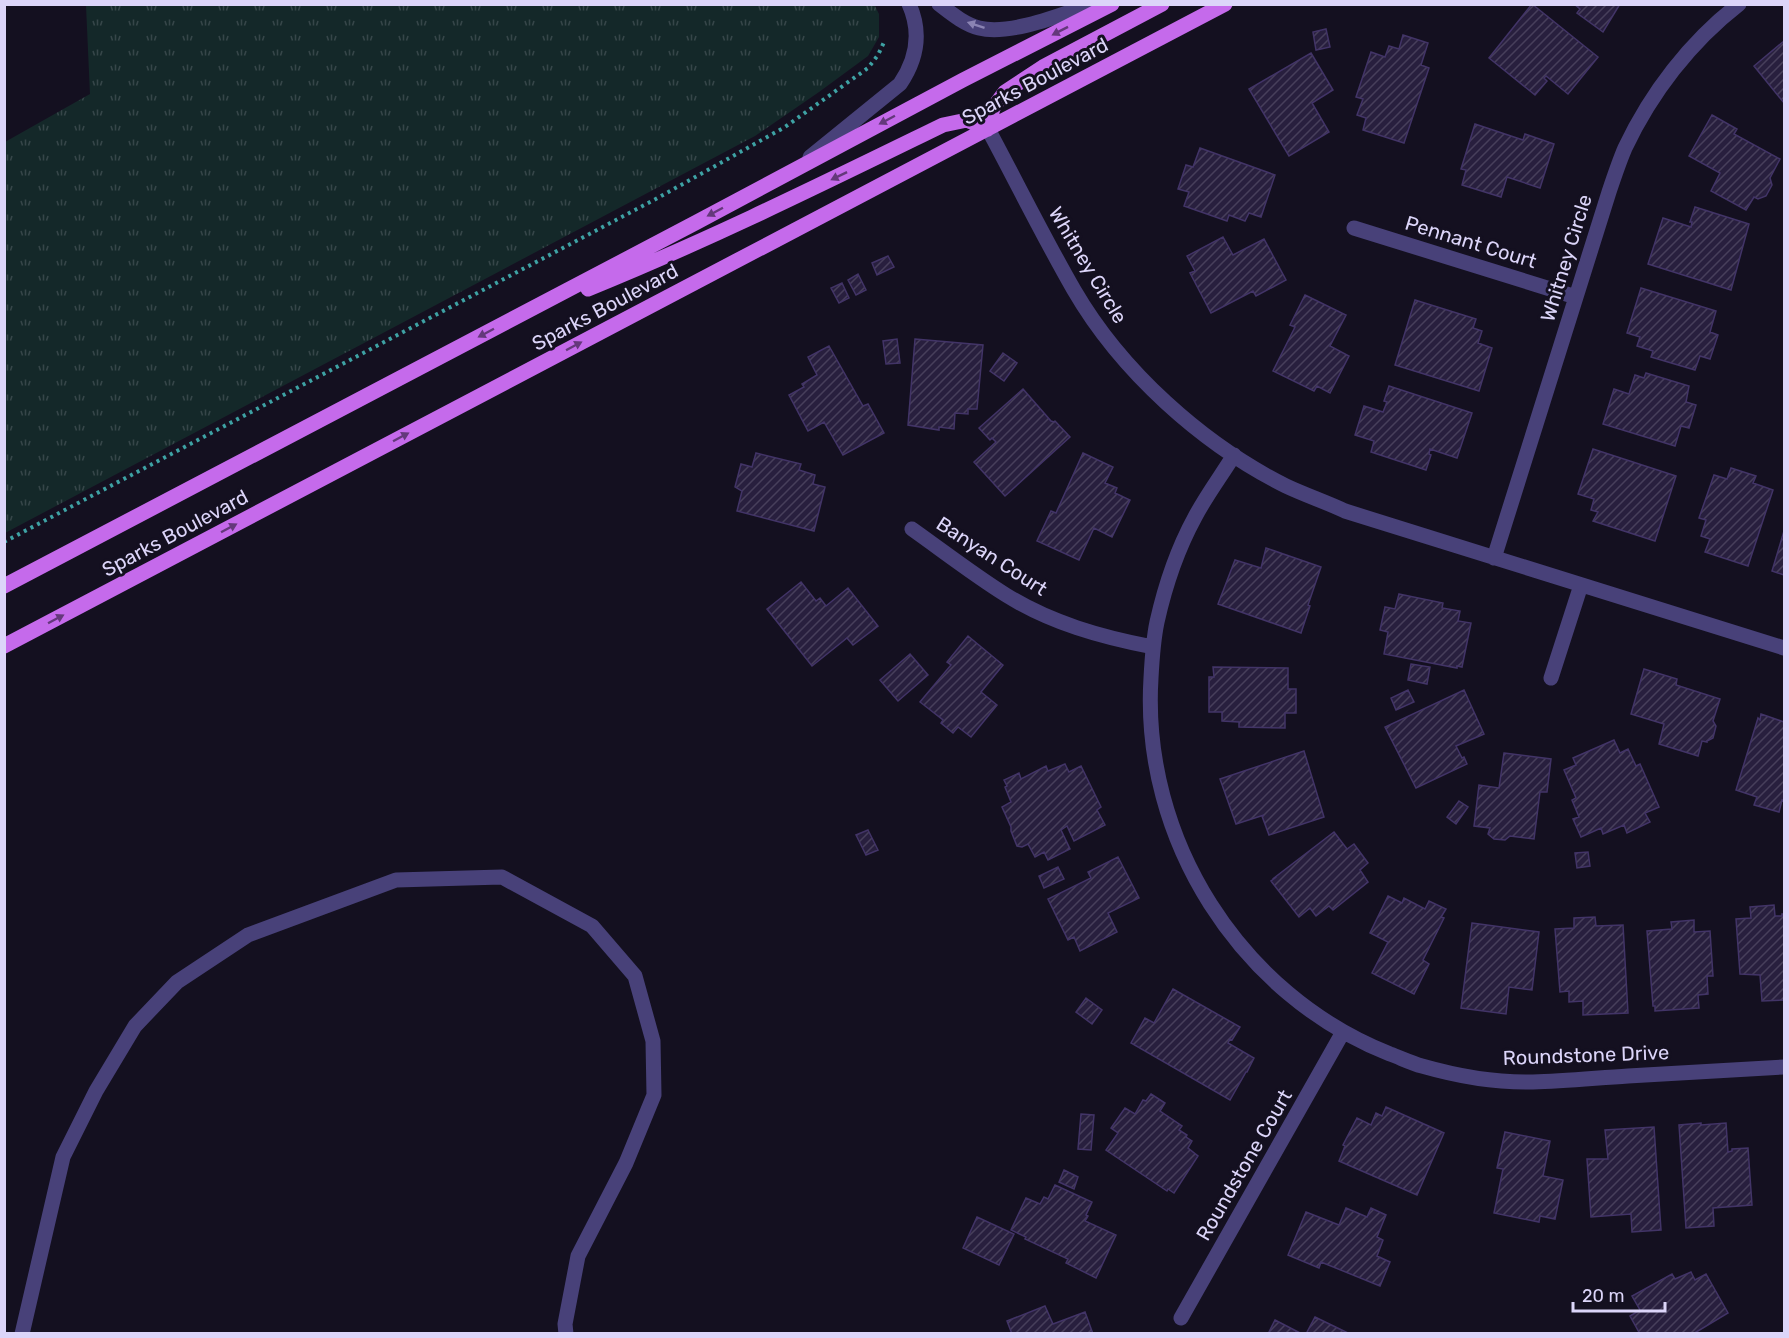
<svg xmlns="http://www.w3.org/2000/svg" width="1789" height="1338" font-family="Rubik,sans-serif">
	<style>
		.grass { fill: url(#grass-tufts) }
		.building { fill: url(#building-hatch); stroke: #423467; stroke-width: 1.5 }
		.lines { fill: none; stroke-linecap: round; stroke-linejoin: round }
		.path { stroke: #3ea2a4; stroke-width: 4; stroke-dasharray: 3 4.5; stroke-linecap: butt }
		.minor { stroke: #484179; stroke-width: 15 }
		.tertiary { stroke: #484179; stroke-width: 15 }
		.primary { stroke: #c56aeb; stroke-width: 15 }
		.oneway { fill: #8b84b3 }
		.oneway2 { fill: #64387b }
		.labels { text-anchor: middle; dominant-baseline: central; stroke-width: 6; stroke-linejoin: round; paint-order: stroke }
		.street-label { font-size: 20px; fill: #dcd5f9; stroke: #141020 }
	</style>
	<defs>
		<pattern id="grass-tufts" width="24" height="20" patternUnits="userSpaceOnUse" patternTransform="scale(1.5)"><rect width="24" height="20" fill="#142829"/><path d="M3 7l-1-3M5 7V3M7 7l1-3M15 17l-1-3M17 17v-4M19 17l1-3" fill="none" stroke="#364649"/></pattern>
		<pattern id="building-hatch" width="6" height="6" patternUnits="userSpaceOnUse" patternTransform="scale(1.5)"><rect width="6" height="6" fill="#281f3e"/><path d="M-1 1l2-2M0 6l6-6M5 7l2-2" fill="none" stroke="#473f5b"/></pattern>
	</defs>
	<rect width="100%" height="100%" fill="#141020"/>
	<path class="grass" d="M86,5L874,4L879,14V37L868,56L819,92L755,136L5,533V142L90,94Z"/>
	<path class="building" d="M1532,4L1598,57L1568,94L1546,76L1544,78L1547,81L1535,95L1489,58Z
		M1574,4H1620L1603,32L1577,13L1580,9Z
		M1326,29L1330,47L1316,50L1313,32Z
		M1403,35L1428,43L1421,65L1429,68L1404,143L1363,130L1366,118L1357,115L1363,99L1356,97L1371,52L1385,57L1389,46L1399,49Z
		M1784,41V103L1754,66Z
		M1311,53L1333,90L1312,103L1329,132L1289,156L1249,89Z
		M1712,115L1737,129L1734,134L1780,159L1770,178L1772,185L1766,196L1758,199L1754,197L1746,210L1711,191L1720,173L1689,156Z
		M1475,124L1523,140L1525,134L1554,144L1540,188L1507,177L1501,197L1462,185L1466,170L1461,169Z
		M1200,148L1275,175L1261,217L1249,213L1245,221L1229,215L1227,221L1184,206L1189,192L1178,189L1186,165L1193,167Z
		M1695,207L1749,224L1731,290L1648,264L1663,218L1691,227L1692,222H1690Z
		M1223,237L1233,255L1264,239L1286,280L1256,296L1253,291L1211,313L1190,273L1195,271L1187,256Z
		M888,256L894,267L877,275L872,263Z
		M858,274L866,290L856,295L848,280Z
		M842,283L849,298L839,303L831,288Z
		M1641,288L1716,311L1710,332L1718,335L1710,359L1700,356L1695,370L1651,357L1653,351L1637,346L1640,337L1627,333Z
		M1305,295L1346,315L1330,346L1349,356L1330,393L1317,386L1314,391L1273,371L1295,327L1290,325Z
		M1415,300L1476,319L1473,328L1482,331L1478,343L1492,348L1479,391L1395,365Z
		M897,339L900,363L886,364L883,341Z
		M915,339L983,345L977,409H968V414L955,413L954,429L939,427V430L908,425Z
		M829,346L863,406L868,404L884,433L843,455L824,422L808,431L789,395L804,387L802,384L817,375L808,357Z
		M1003,353L1017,363L1004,381L990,371Z
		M1646,373L1689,386L1686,402L1696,405L1689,428L1681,426L1675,446L1603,424L1614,389L1629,394L1635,375L1644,378Z
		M1389,386L1472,413L1457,458L1430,449L1429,454L1431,455L1426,470L1371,452L1374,441L1355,435L1364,406L1383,412L1387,402L1384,401Z
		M1023,389L1051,421L1054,422L1055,421L1070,437L1005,496L974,462L996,442L992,438L990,440L979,428Z
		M1593,449L1676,476L1655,541L1593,521L1598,512L1591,510L1594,499L1578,494Z
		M756,453L801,464L799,470L815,475L813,484L825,487L814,531L737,511L742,491L735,487L741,464L752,467Z
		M1083,453L1113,467L1105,483L1117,488L1115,493L1130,500L1112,537L1094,528L1079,560L1037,541L1051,511L1056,513Z
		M1731,468L1756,476L1753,483L1773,490L1748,566L1705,552L1710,539L1701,536L1706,520L1699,518L1714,475L1727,479Z
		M1784,531V575L1772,571Z
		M1266,548L1321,567L1308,605L1310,606L1301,633L1218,604L1235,560L1261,568Z
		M801,582L816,601L820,598L826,606L848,588L878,626L853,645L847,638L812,666L767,609Z
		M1399,594L1443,603L1442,608L1460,611L1458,621L1471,623L1462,667L1457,666V668L1384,654L1388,632L1380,630L1385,607L1395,609Z
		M968,636L1003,665L981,692L997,705L971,737L958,727L953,733L941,723L943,720L920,702L951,665L947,662Z
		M910,654L928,675L898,701L880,680Z
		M1411,664L1430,667L1427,684L1408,680Z
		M1213,667L1288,668V689H1296V713H1285V728L1239,727V722L1222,721V712H1209V677H1214Z
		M1644,669L1677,679L1676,685L1720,699L1713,721L1716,726L1713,738L1707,741V742L1702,741L1698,756L1659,744L1664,724L1631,714Z
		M1408,690L1414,702L1396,710L1391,698Z
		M1464,690L1484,734L1456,746L1462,758L1464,757L1467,764L1416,788L1385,727Z
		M1761,714L1784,722V801L1782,800L1779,812L1754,805L1757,797L1736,790L1758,718L1760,720Z
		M1614,740L1620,753L1628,749L1636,766L1640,764L1659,807L1645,813L1650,822L1627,833L1624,825L1603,834L1601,828L1581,837L1573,819L1579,817L1572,800L1576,798L1564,770L1576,765L1573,758Z
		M1304,751L1324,817L1269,835L1262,816L1264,815L1236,824L1220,779Z
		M1504,753L1551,759L1547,792H1540L1534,839L1510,836L1505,840L1494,839L1488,834L1490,828L1474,826L1479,785L1499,788Z
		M1065,764L1069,772L1081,766L1101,807L1097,810L1105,825L1074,841L1067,826L1061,830L1070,849L1048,860L1044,852L1035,857L1028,844L1022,847L1017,846L1011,831V827L1002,807L1011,802L1005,787L1007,786L1004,780L1019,773L1021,779L1046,766L1048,771Z
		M1459,801L1468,807L1456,824L1447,817Z
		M868,830L878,850L866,855L856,835Z
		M1334,832L1347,849L1354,844L1368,863L1360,870L1368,882L1333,910L1329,906L1316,916L1310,908L1299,917L1271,881L1275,878H1274Z
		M1588,852L1590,866L1577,868L1575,853Z
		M1118,857L1139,898L1108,913L1117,932L1080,951L1074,937L1068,940L1048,899L1091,878L1088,872Z
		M1058,867L1064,879L1044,888L1039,876Z
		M1388,896L1402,903L1404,898L1425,909L1429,901L1446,909L1441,917L1444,918L1423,960L1429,964L1414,994L1372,973L1388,942L1370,933Z
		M1774,905L1775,916H1782V914H1784V1000L1762,1001L1760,975L1740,974L1736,919L1751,918L1750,907Z
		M1595,917L1596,926L1623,925L1628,1013L1583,1015V1001L1569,1002V991L1560,992L1555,929L1574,928V918Z
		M1694,920V932L1710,931L1713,976H1707L1708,994L1698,995L1699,1008L1655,1011V1006H1653L1647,931L1672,929L1671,922Z
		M1472,923L1539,932L1532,990L1509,987L1506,1014L1461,1008Z
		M1173,989L1240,1027L1232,1040L1230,1039L1228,1043L1254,1058L1247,1072H1246L1230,1100L1131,1043L1145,1018L1154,1023Z
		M1086,998L1102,1010L1092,1024L1076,1012Z
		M1151,1094L1165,1103L1160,1111L1182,1126L1179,1130L1187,1135L1186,1137L1192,1141L1188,1148L1198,1156L1174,1193L1168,1189L1167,1191L1106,1150L1118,1133L1111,1128L1125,1108L1135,1114L1143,1100L1146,1101Z
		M1386,1107L1444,1133L1417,1195L1339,1161L1345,1146L1343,1145L1357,1118L1371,1125L1376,1113L1382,1116Z
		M1081,1114L1094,1115L1091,1150L1078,1149Z
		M1701,1123V1125L1726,1123L1728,1152L1732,1151V1149L1748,1148L1752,1205L1713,1208L1714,1226L1686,1228L1679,1125Z
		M1654,1127L1661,1230L1632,1232L1631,1214L1591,1217L1587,1159H1608L1605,1130Z
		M1505,1132L1550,1141L1543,1176L1563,1180L1555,1219L1540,1216L1539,1222L1494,1213L1503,1169L1497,1168Z
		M1064,1170L1078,1177L1074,1189L1059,1182Z
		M1055,1185L1092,1202L1086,1215L1088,1216L1085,1221L1116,1235L1096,1278L1066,1263L1068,1259L1025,1239L1026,1237L1011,1230L1026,1198L1040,1204L1044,1197L1048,1199Z
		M1346,1208L1367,1217L1371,1208L1386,1215L1377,1237L1383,1240L1377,1256L1390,1262L1380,1286L1321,1262L1319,1268L1288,1255L1306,1212L1339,1225Z
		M977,1217L1014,1234L999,1265L963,1248Z
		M1691,1272L1695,1280L1706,1274L1728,1313L1693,1334H1640L1630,1316L1640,1310L1632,1296L1672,1274L1675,1279Z
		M1045,1306L1053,1324L1085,1312L1093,1334H1012L1007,1321Z
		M1315,1317L1350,1334H1306Z
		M1275,1320L1302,1334H1268Z"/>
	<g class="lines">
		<path class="path" d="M4,542L654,200L785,127L868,68L878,55L885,40"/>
		<path class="minor" d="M988,129C1017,183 1044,238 1074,290C1121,371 1202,444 1286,486C1305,495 1326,502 1345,511L1784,648
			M1354,228L1576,297
			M1234,455C1221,476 1206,496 1195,517C1177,550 1165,586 1157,622C1153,641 1152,659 1151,678C1141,839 1240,995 1390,1054C1401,1058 1411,1063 1422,1066C1457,1076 1496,1083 1533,1082C1564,1081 1596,1078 1628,1076C1680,1073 1732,1070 1784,1067
			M912,529C943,551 974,575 1006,595C1051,623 1101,637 1153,647
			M1494,558L1609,192C1614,177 1619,162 1625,148C1651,93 1690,42 1739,4
			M1551,678L1581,585
			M1181,1318L1343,1032
			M22,1334L63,1157L96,1091L135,1026L177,982L248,935L396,880L502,877L592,926L635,976L653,1041L654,1095L626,1163L578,1256L565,1324L566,1334"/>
		<path class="tertiary" d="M939,4C952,14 964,24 979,28C1010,36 1063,14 1093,4
			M810,157L900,84C917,59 922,33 909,4"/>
		<path class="primary" d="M588,289C709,240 826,182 943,125L967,120L988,129L993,108L1005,92L1043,67L1162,4
			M4,586L697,222L963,80L1112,4
			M4,646L1225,4"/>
	</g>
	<defs><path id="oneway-solid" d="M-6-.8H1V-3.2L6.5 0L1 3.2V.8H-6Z" transform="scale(1.5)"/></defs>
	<use class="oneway" href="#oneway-solid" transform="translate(976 25) rotate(-162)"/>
	<g class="oneway2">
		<use href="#oneway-solid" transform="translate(1060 31) rotate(153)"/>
		<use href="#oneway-solid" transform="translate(887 120) rotate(152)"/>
		<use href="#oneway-solid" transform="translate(839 176) rotate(154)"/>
		<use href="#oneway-solid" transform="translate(715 212) rotate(152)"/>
		<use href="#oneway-solid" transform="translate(486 333) rotate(152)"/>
		<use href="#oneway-solid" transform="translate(574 346) rotate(-28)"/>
		<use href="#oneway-solid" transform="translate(401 437) rotate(-28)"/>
		<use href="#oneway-solid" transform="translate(229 528) rotate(-28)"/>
		<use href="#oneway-solid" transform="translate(56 619) rotate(-28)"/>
	</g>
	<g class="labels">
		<g class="street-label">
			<text transform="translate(1035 81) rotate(-28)">Sparks Boulevard</text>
			<text transform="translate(1471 242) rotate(17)">Pennant Court</text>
			<text transform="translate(1566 258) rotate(-73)">Whitney Circle</text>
			<text transform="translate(1088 265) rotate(59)">Whitney Circle</text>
			<text transform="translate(605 307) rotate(-28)">Sparks Boulevard</text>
			<text transform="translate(175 533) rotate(-28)">Sparks Boulevard</text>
			<text transform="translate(992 556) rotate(33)">Banyan Court</text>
			<text transform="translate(1586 1055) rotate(-2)">Roundstone Drive</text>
			<text transform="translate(1244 1165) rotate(-60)">Roundstone Court</text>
		</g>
	</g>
	<rect width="1789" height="1338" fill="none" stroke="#dcd5f9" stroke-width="12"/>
	<path d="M1573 1302v9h92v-9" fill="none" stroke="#dcd5f9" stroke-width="3"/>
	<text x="1582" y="1302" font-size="18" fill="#dcd5f9" stroke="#141020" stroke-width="4.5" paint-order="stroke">20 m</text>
</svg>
